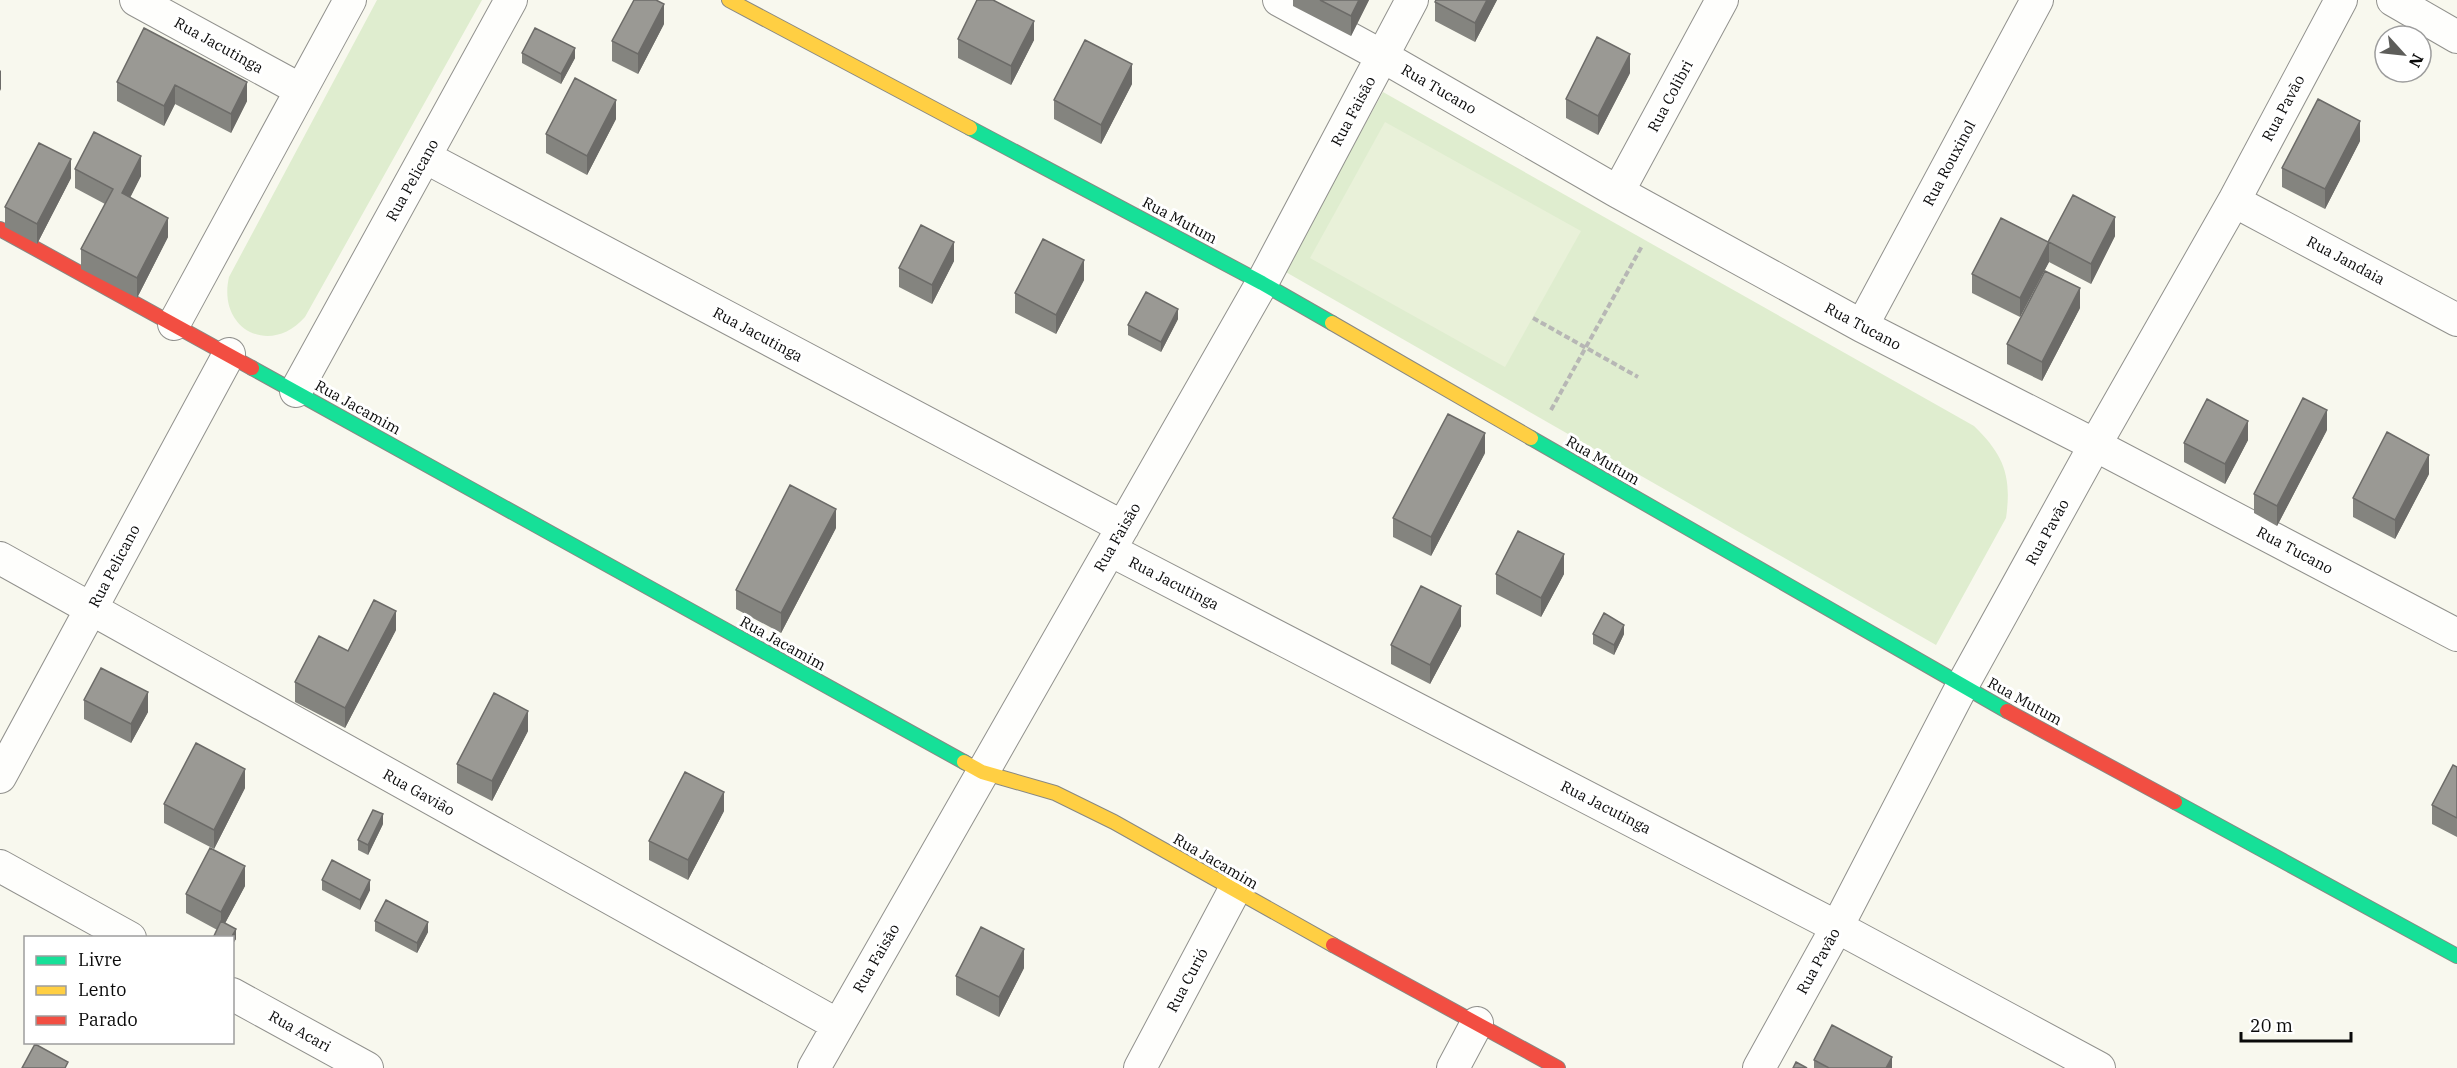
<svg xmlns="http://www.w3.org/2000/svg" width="2457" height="1068" font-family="'IBM Plex Serif',serif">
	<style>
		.green { fill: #dfedcf }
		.pitch { fill: #e9f1d9 }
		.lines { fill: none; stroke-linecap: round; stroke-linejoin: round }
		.street-casing { stroke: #91918d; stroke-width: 34 }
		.fast-casing { stroke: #888883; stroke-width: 16 }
		.slow-casing { stroke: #888883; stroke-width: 16 }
		.jam-casing { stroke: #888883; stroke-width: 16 }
		.path { stroke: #b7b7b5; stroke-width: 4; stroke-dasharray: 6 3; stroke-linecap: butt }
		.street { stroke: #fefefc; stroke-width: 32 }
		.fast { stroke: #16e098; stroke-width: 14 }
		.slow { stroke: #ffcf43; stroke-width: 14 }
		.jam { stroke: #f24e42; stroke-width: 14 }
		.wall { fill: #84847f }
		.shaded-wall { fill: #6c6b68 }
		.building { fill: #9a9994; stroke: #6c6b68; stroke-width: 1.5 }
		.labels { text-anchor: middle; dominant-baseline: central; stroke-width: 6; stroke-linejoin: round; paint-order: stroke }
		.street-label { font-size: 15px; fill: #0a0a0a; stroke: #fff }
	</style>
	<rect width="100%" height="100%" fill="#f8f8ee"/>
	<path class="green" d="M377,0H482L305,317C270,357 217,329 229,277Z
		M1383,92L1974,426C2004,455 2012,476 2006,518L1936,645L1284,271Z"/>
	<path class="pitch" d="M1385,122L1581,231L1505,367L1310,258Z"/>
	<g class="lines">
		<g class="street-casing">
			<path id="street" d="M136,0L301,90
				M1279,0L1382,56L1618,192L1862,326L2095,445L2457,635
				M2393,0L2457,37
				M425,157L1123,527
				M1618,192L1722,0
				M2234,201L2457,320
				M174,324L350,0
				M1862,326L2037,0
				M296,391L511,0
				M1110,550L1837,927L2099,1068
				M0,558L838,1025
				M0,777L229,354
				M0,866L130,938
				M232,994L367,1068
				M814,1068L1262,283L1412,0
				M1140,1068L1234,891
				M1453,1068L1477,1023
				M1759,1068L1837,927L1962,686L2095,445L2234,201L2341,0"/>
		</g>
		<g class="fast-casing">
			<path id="fast" d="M970,128L1262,283L1332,323
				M252,368L964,762
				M1531,438L2007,711
				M2175,802L2457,956"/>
		</g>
		<g class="slow-casing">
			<path id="slow" d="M729,0L970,128
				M1332,323L1531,438
				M964,762L982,772L1055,793L1114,822L1333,945"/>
		</g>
		<g class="jam-casing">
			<path id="jam" d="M0,229L252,368
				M2007,711L2175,802
				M1333,945L1558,1068"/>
		</g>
		<path class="path" d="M1533,318L1638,377
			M1551,410L1642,246"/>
		<use href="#street" class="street"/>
		<use href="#fast" class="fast"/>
		<use href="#slow" class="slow"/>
		<use href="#jam" class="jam"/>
	</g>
	<path class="wall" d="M1293,0H1369L1351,36L1293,6Z
		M1497,0L1475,42L1435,21V2Z
		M664,24L638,74L612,61V41Z
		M144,28L247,101L231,133L175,104L164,126L117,101V82Z
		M958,39L1034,40L1011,85L958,58Z
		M522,53L575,58L561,84L522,63Z
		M1630,73L1598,135L1566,118V99Z
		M1132,84L1101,144L1054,119V100Z
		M616,119L587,175L546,153V134Z
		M2360,141L2325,209L2282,187V168Z
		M75,169L141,176L130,198L168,237L137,298L81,269V249L105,204L75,188Z
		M71,178L37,244L5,227V207Z
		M2115,236L2091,284L2049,262L2020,317L1972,293V274L2048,242Z
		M954,261L932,304L899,287V268Z
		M1084,280L1056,334L1015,313V293Z
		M2080,308L2042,381L2007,364V344Z
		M1178,319L1161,352L1128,335V325Z
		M2327,430L2277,526L2254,513V494Z
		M2248,440L2225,484L2184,462V443Z
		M1485,453L1431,556L1393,537V518Z
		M2429,474L2395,539L2353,517V498Z
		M836,528L781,633L736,609V590Z
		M1496,574H1564L1541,617L1496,594Z
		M1461,626L1430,684L1391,664V645Z
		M396,630L345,728L295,702V682L348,651Z
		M1593,634H1624L1614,655L1593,644Z
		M84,700L148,712L131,743L84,719Z
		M528,731L492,801L457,783V764Z
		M2457,767V837L2432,824V805Z
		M245,788L214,849L164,823V804Z
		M724,811L688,880L649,860V841Z
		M383,824L368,855L358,850V840Z
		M322,880L370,890L360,910L322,890Z
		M245,886L225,923L236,939L232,945V938L186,913V894Z
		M375,921L428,932L417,953L375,931Z
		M1024,968L999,1017L956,995V976Z
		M1814,1060L1892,1068H1814Z"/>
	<path class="shaded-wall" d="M1359,0H1369L1351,36V16Z
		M1487,0H1497L1475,42V23Z
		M664,4V24L638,74V54Z
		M1034,21V40L1011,85V66Z
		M575,48V58L561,84V74Z
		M1630,54V73L1598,135V116Z
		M1132,64V84L1101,144V125Z
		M1,70V89L0,91V71Z
		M247,82V101L231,133V114Z
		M175,85V104L164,126V106Z
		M616,100V119L587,175V156Z
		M2360,121V141L2325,209V189Z
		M141,156V176L122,213V193Z
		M71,159V178L37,244V224Z
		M2115,217V236L2091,284V264Z
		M168,218V237L137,298V278Z
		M954,242V261L932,304V285Z
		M2049,242V262L2020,317V298Z
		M1084,260V280L1056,334V315Z
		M2080,288V308L2042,381V362Z
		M1178,309V319L1161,352V342Z
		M2327,410V430L2277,526V506Z
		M2248,421V440L2225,484V464Z
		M1485,433V453L1431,556V537Z
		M2429,455V474L2395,539V520Z
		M836,509V528L781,633V613Z
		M1564,554V574L1541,617V598Z
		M1461,606V626L1430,684V665Z
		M396,611V630L345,728V708Z
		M1624,625V634L1614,655V645Z
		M148,692V712L131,743V724Z
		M528,711V731L492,801V781Z
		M245,769V788L214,849V830Z
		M724,792V811L688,880V860Z
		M383,814V824L368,855V845Z
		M245,866V886L221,931V912Z
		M370,880V890L360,910V900Z
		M428,922V932L417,953V943Z
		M236,929V939L232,945V938H231Z
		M1024,949V968L999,1017V997Z
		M1892,1057V1068H1886Z"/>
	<path class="building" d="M634,0H656L664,4L638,54L612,41Z
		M977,0H993L1034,21L1011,66L958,39Z
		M1320,0H1359L1351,16Z
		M1436,0H1487L1475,23L1435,2Z
		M144,28L247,82L231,114L175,85L164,106L117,82Z
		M535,28L575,48L561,74L522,53Z
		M1597,37L1630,54L1598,116L1566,99Z
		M1085,40L1132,64L1101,125L1054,100Z
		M575,78L616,100L587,156L546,134Z
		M2318,99L2360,121L2325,189L2282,168Z
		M94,132L141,156L122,193L168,218L137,278L81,249L113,189L75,169Z
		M39,143L71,159L37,224L5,207Z
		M2073,195L2115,217L2091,264L2049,242L2020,298L1972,274L2001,218L2048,242Z
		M921,225L954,242L932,285L899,268Z
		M1043,239L1084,260L1056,315L1015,293Z
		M2045,271L2080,288L2042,362L2007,344Z
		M1146,292L1178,309L1161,342L1128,325Z
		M2303,398L2327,410L2277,506L2254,494Z
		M2207,399L2248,421L2225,464L2184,443Z
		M1448,414L1485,433L1431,537L1393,518Z
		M2387,432L2429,455L2395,520L2353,498Z
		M790,485L836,509L781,613L736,590Z
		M1518,531L1564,554L1541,598L1496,574Z
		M1421,586L1461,606L1430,665L1391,645Z
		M374,600L396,611L345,708L295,682L319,636L348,651Z
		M1604,613L1624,625L1614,645L1593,634Z
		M101,668L148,692L131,724L84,700Z
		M494,693L528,711L492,781L457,764Z
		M196,743L245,769L214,830L164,804Z
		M2453,765L2457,767V818L2432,805Z
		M685,772L724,792L688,860L649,841Z
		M373,810L383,814L368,845L358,840Z
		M210,848L245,866L221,912L186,894Z
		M332,860L370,880L360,900L322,880Z
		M386,900L428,922L417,943L375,921Z
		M221,921L236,929L231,938H213Z
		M981,927L1024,949L999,997L956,976Z
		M1832,1025L1892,1057L1886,1068H1829L1814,1060Z
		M35,1044L68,1062L65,1068H22Z
		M1796,1062L1807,1068H1793Z"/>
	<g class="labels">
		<g class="street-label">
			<text transform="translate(219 45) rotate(29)">Rua Jacutinga</text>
			<text transform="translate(1439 89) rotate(30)">Rua Tucano</text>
			<text transform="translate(1670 96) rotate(-62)">Rua Colibri</text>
			<text transform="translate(2283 108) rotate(-62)">Rua Pavão</text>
			<text transform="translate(1353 111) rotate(-62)">Rua Faisão</text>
			<text transform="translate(1949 163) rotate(-62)">Rua Rouxinol</text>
			<text transform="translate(412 180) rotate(-61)">Rua Pelicano</text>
			<text transform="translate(1180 220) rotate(28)">Rua Mutum</text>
			<text transform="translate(2346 260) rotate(28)">Rua Jandaia</text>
			<text transform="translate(1863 326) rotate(28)">Rua Tucano</text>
			<text transform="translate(758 334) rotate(28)">Rua Jacutinga</text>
			<text transform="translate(358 407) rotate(29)">Rua Jacamim</text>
			<text transform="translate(1603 460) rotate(30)">Rua Mutum</text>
			<text transform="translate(2047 532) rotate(-61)">Rua Pavão</text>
			<text transform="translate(1117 537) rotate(-60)">Rua Faisão</text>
			<text transform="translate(2295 550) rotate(28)">Rua Tucano</text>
			<text transform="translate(114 566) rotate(-62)">Rua Pelicano</text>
			<text transform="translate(1174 583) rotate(27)">Rua Jacutinga</text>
			<text transform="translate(783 643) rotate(29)">Rua Jacamim</text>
			<text transform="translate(2025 701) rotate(29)">Rua Mutum</text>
			<text transform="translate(419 792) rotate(29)">Rua Gavião</text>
			<text transform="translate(1606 807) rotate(27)">Rua Jacutinga</text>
			<text transform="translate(1216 861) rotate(30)">Rua Jacamim</text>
			<text transform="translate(876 958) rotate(-60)">Rua Faisão</text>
			<text transform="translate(1818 961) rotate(-61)">Rua Pavão</text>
			<text transform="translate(1187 980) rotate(-62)">Rua Curió</text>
			<text transform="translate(300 1031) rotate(29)">Rua Acari</text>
		</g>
	</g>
	<rect x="24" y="936" width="210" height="108" fill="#ffffff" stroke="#9d9d9d" stroke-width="1.5"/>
	<rect x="36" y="956" width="30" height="9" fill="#16e098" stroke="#9d9d9d" stroke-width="1.5"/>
	<text x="78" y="966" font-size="18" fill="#0a0a0a">Livre</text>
	<rect x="36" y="986" width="30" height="9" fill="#ffcf43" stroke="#9d9d9d" stroke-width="1.5"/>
	<text x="78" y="996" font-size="18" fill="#0a0a0a">Lento</text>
	<rect x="36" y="1016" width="30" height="9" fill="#f24e42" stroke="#9d9d9d" stroke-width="1.5"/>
	<text x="78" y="1026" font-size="18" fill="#0a0a0a">Parado</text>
	<g transform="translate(2403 54) rotate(117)"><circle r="28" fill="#ffffff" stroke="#9d9d9d" stroke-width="1.5"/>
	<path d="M0-4.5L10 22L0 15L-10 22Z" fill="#5d5d5a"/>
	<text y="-9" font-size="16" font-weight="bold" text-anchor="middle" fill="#0a0a0a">N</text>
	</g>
	<path d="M2241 1032v9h110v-9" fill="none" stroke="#0a0a0a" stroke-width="3"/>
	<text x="2250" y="1032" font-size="18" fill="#0a0a0a" stroke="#ffffff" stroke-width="4.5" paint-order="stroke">20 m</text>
</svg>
